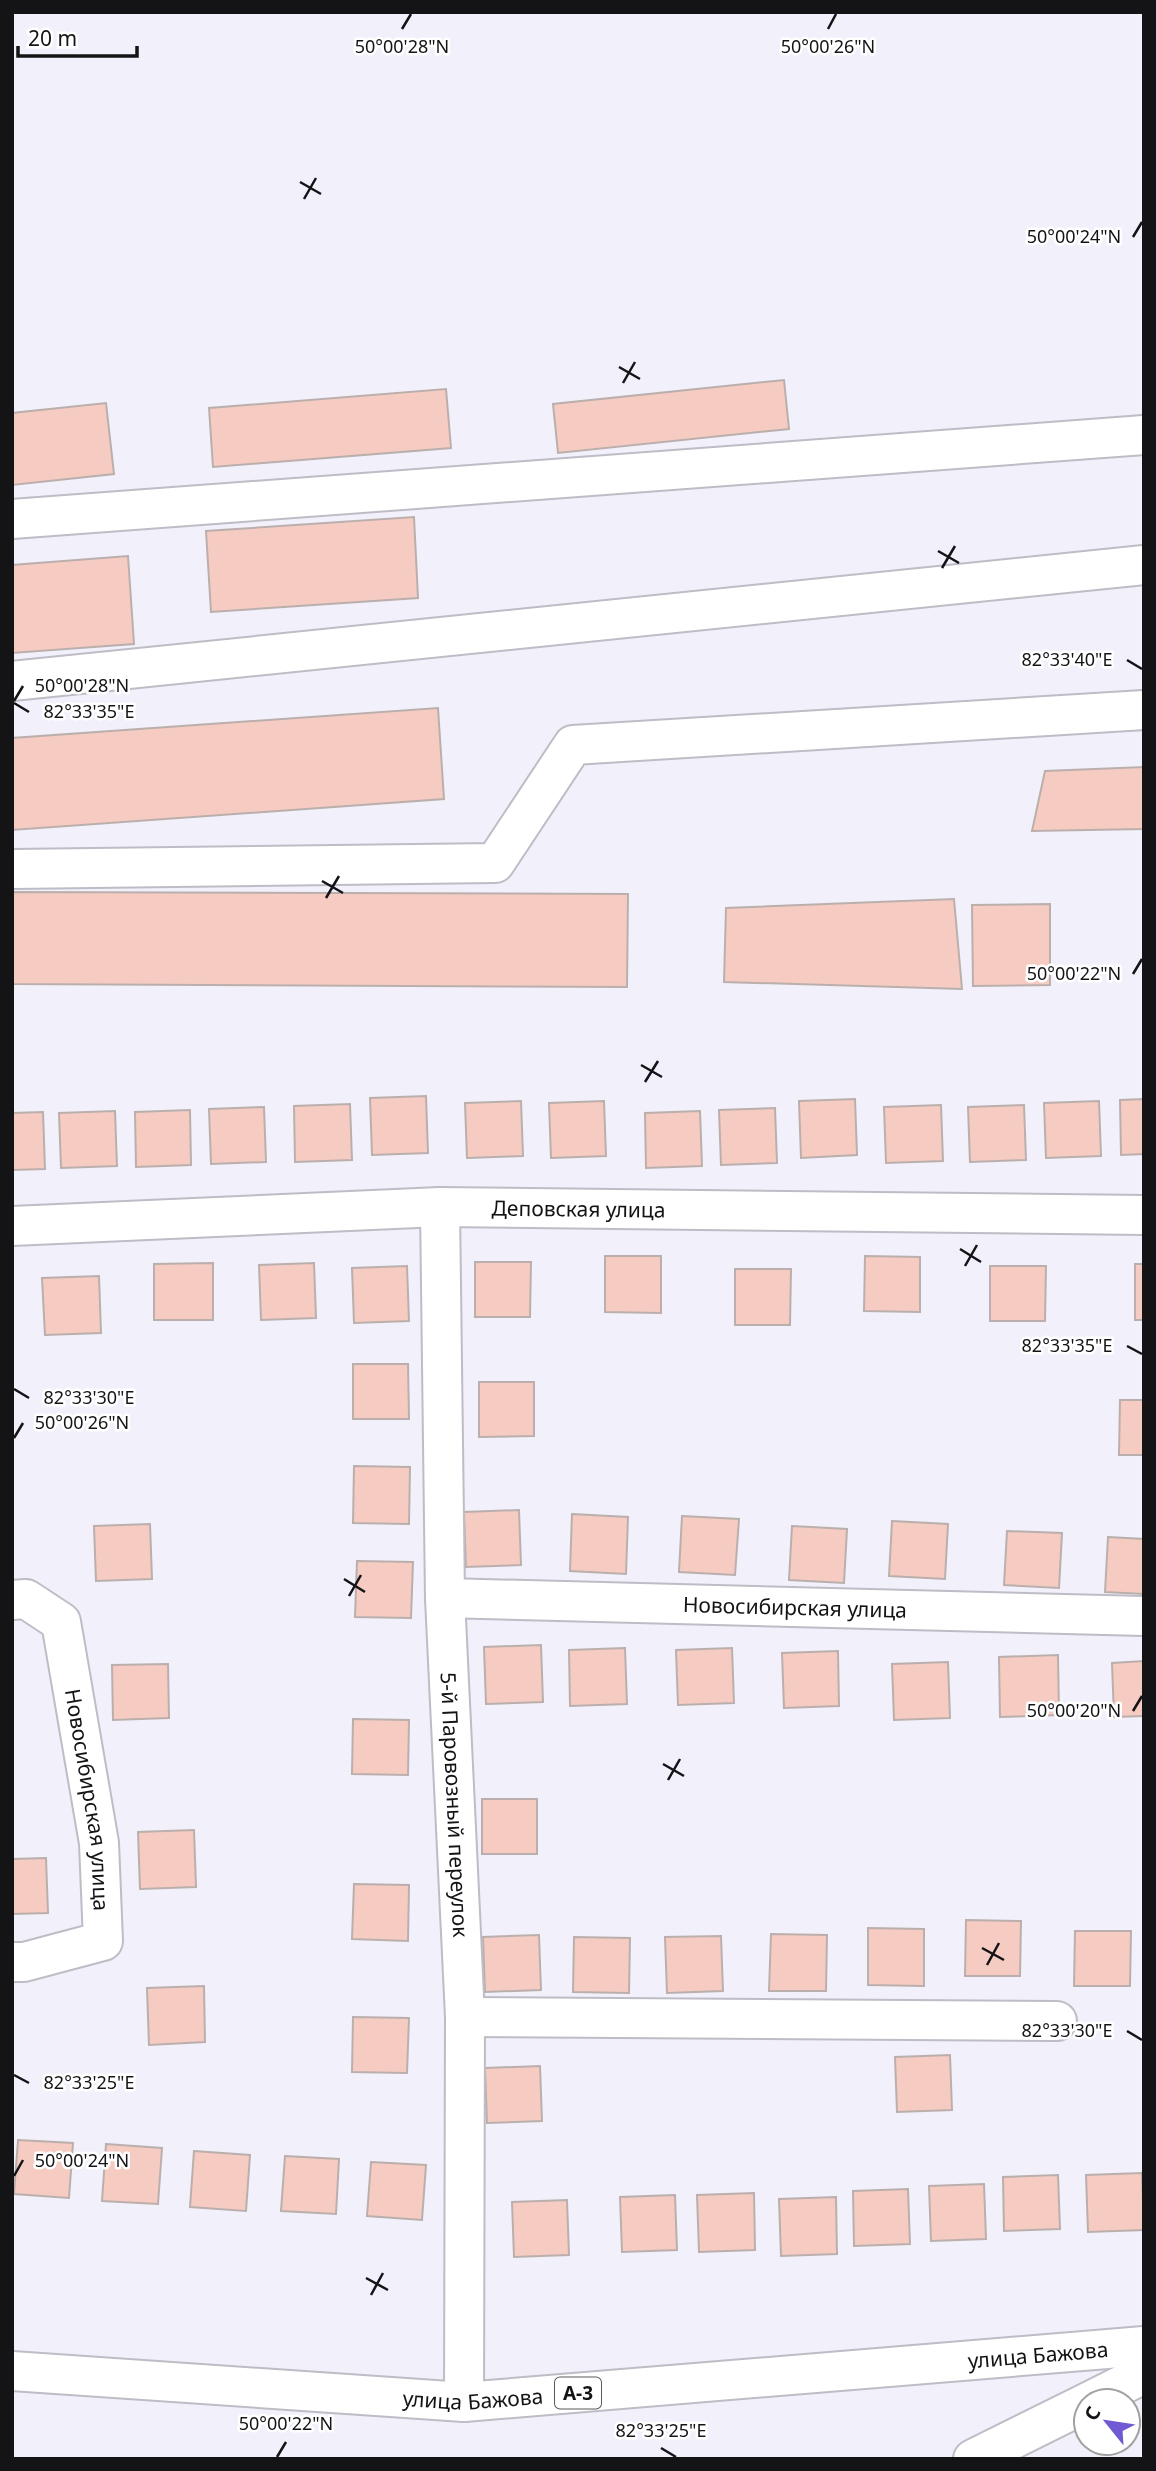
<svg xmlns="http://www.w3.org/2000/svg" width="1156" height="2471" font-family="'Noto Sans',sans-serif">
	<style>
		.building { fill: #f6ccc2; stroke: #bbafad; stroke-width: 2 }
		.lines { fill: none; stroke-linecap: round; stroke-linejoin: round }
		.minor-casing { stroke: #bebcc5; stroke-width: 42 }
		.highway-casing { stroke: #bebcc5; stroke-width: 42 }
		.minor { stroke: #fff; stroke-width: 38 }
		.highway { stroke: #fff; stroke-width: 38 }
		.ticks { fill: none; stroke: #141316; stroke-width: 2.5 }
		.labels { text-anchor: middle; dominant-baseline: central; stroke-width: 5; stroke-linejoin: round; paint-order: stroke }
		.shield { fill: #fff; stroke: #5a5a5c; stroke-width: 2 }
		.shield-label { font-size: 19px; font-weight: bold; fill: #141316 }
		.street-label { font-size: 21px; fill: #141316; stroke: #fff }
		.ticks-label { font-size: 18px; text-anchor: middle; fill: #141316; stroke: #fff; stroke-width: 5; stroke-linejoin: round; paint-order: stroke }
	</style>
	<rect width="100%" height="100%" fill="#f2f0fa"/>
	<path class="building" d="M784,380L789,429L558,453L553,404Z
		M446,389L451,448L213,467L209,408Z
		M106,403L114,474L12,485V413Z
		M414,517L418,598L211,612L206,531Z
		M128,556L134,644L12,653V565Z
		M438,708L444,799L12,830V738Z
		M1144,767V829L1032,831L1045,771Z
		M12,892L628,894L627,987L12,984Z
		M954,899L962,989L724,982L726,908Z
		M1050,904V985L973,986L972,905Z
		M426,1096L428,1153L372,1155L370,1098Z
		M855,1099L857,1155L801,1158L799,1101Z
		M1144,1099V1154L1121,1155L1120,1100Z
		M521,1101L523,1156L467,1158L465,1103Z
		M604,1101L606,1156L551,1158L549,1103Z
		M1099,1101L1101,1156L1046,1158L1044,1103Z
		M350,1104L352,1160L295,1162L294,1106Z
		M941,1105L943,1161L886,1163L884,1107Z
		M1024,1105L1026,1160L970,1162L968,1107Z
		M264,1107L266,1162L211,1164L209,1109Z
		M775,1108L777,1163L721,1165L719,1110Z
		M190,1110L191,1165L136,1167L135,1112Z
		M115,1111L117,1166L61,1168L59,1113Z
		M700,1111L702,1166L646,1168L645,1113Z
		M43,1112L45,1169L12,1170V1113Z
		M605,1256H661V1313L605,1312Z
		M865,1256L920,1257V1312L864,1311Z
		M475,1262H531L530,1317H475Z
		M213,1263V1320H154V1264Z
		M314,1263L316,1318L261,1320L259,1265Z
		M1135,1264H1144V1320H1135Z
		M407,1266L409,1321L354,1323L352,1268Z
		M990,1266H1046L1045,1321H990Z
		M735,1269H791L790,1325H735Z
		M99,1276L101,1333L45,1335L42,1278Z
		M353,1364H408L409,1419H353Z
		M479,1382H534V1436L479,1437Z
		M1120,1400H1144V1455H1119Z
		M354,1466L410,1467L409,1524L353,1523Z
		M519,1510L521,1565L466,1567L464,1512Z
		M572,1514L628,1517L626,1574L570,1571Z
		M682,1516L739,1519L735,1575L679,1572Z
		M892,1521L948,1524L945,1579L889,1576Z
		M150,1524L152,1579L96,1581L94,1526Z
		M792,1526L847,1529L844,1583L789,1580Z
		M1007,1531L1062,1533L1059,1588L1004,1585Z
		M1108,1537L1144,1539V1594L1105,1592Z
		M357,1561L413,1562L411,1618L355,1617Z
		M541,1645L543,1702L486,1704L484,1647Z
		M625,1648L627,1704L570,1706L569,1650Z
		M732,1648L734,1703L678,1705L676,1650Z
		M838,1651L839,1706L784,1708L782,1653Z
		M1058,1655L1059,1715L1000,1717L999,1657Z
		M1144,1661V1716L1114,1717L1112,1663Z
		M948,1662L950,1718L894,1720L892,1664Z
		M168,1664L169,1718L113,1720L112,1665Z
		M353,1719L409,1720L408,1775L352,1774Z
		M482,1799H537V1854H482Z
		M194,1830L196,1887L140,1889L138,1832Z
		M46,1858L48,1913L12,1914V1859Z
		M354,1884L409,1885L408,1941L352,1939Z
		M966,1920L1021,1921L1020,1976H965Z
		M868,1928L924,1929V1986L868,1985Z
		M1075,1931H1131L1130,1986H1074Z
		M771,1934L827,1935L826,1991H769Z
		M539,1935L541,1990L485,1992L483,1937Z
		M721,1936L723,1991L667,1993L665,1937Z
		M574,1937L630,1938L629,1993L573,1992Z
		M204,1986L205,2042L149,2045L147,1988Z
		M353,2017L409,2018L407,2073L352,2072Z
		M950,2055L952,2110L897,2112L895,2057Z
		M540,2066L542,2121L487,2123L485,2068Z
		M18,2140L73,2143L69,2198L14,2194Z
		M106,2144L162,2148L158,2204L102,2201Z
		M194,2151L250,2155L246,2211L190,2207Z
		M285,2156L339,2159L336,2214L281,2211Z
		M371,2162L426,2165L422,2220L367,2216Z
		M1142,2173L1144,2230L1088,2232L1086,2175Z
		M1058,2175L1060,2229L1004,2231L1003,2177Z
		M984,2184L986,2239L931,2241L929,2186Z
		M908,2189L910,2244L854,2246L853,2191Z
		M754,2193L755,2250L699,2252L697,2195Z
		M675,2195L677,2250L622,2252L620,2197Z
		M836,2197L837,2254L781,2256L779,2199Z
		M567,2200L569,2255L514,2257L512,2202Z"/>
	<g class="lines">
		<g class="minor-casing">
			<g id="minor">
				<path d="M12,519L1144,435"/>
				<path d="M12,681L1144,565"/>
				<path d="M12,869L495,863L573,745L1144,710"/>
				<path id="s1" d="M440,1207L445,1598L465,2017L464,2402"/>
				<path id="s2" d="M12,1226L440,1207L1144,1215"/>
				<path id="s3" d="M445,1598L1144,1616"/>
				<path id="s4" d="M12,1600L26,1599L61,1622L99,1843L103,1941L24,1962H12"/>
				<path d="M465,2017L1057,2021"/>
				<path d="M1090,2401L1144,2374"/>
				<path d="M973,2459L1086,2403"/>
			</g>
		</g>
		<g class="highway-casing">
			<g id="highway">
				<path id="s5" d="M12,2371L464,2402L1144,2346"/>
			</g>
		</g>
		<use href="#minor" class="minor"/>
		<use href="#highway" class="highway"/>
	</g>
	<path class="ticks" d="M402,29L411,14M828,29L836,14M300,182L321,194M304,199L316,178M1133,237L1142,222M619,367L640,379M623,383L635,362M938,551L959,563M942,568L955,546M1127,660L1142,669M14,701L23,686M14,703L29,712M322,881L343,893M326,898L339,876M1133,974L1142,959M641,1065L662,1077M645,1082L658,1061M960,1249L981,1262M965,1266L977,1245M1127,1346L1142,1354M14,1389L29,1398M14,1438L23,1423M344,1579L365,1592M349,1596L361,1575M1133,1711L1142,1696M663,1764L684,1776M668,1780L680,1759M982,1948L1004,1960M987,1965L999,1943M1127,2031L1142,2040M14,2075L29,2083M14,2176L23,2160M366,2278L388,2290M371,2295L383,2273M661,2448L676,2457M277,2457L286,2442"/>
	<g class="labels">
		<rect class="shield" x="555" y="2377.5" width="46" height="31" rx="5"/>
		<g class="shield-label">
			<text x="578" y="2393">A-3</text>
		</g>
		<g class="street-label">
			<text stroke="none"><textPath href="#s2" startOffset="567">Деповская улица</textPath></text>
			<text stroke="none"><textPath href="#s3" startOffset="350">Новосибирская улица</textPath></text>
			<text stroke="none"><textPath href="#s4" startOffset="236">Новосибирская улица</textPath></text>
			<text stroke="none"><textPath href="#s1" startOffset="598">5-й Паровозный переулок</textPath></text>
			<text stroke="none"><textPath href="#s5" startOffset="1029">улица Бажова</textPath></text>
			<text stroke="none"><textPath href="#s5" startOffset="462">улица Бажова</textPath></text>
		</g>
	</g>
	<g class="ticks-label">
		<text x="402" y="53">50°00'28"N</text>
		<text x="828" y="53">50°00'26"N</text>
		<text x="1074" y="243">50°00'24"N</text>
		<text x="1067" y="666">82°33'40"E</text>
		<text x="82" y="692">50°00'28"N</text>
		<text x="89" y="718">82°33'35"E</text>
		<text x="1074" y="980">50°00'22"N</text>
		<text x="1067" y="1352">82°33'35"E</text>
		<text x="89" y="1404">82°33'30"E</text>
		<text x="82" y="1429">50°00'26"N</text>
		<text x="1074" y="1717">50°00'20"N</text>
		<text x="1067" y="2037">82°33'30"E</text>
		<text x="89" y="2089">82°33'25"E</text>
		<text x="82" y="2167">50°00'24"N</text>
		<text x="286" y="2430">50°00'22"N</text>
		<text x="661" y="2437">82°33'25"E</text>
	</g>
	<rect width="1156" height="2471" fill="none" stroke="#141316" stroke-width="28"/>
	<g transform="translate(1107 2422) rotate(300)"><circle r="33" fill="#ffffff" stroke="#a1a1a2" stroke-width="2"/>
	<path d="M0-5L12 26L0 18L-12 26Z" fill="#7159d3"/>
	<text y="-10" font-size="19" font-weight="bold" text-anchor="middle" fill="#141316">С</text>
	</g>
	<path d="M18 46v10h119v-10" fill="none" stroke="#141316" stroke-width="3.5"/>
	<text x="28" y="46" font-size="21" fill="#141316" stroke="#ffffff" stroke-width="5" paint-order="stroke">20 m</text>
</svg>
